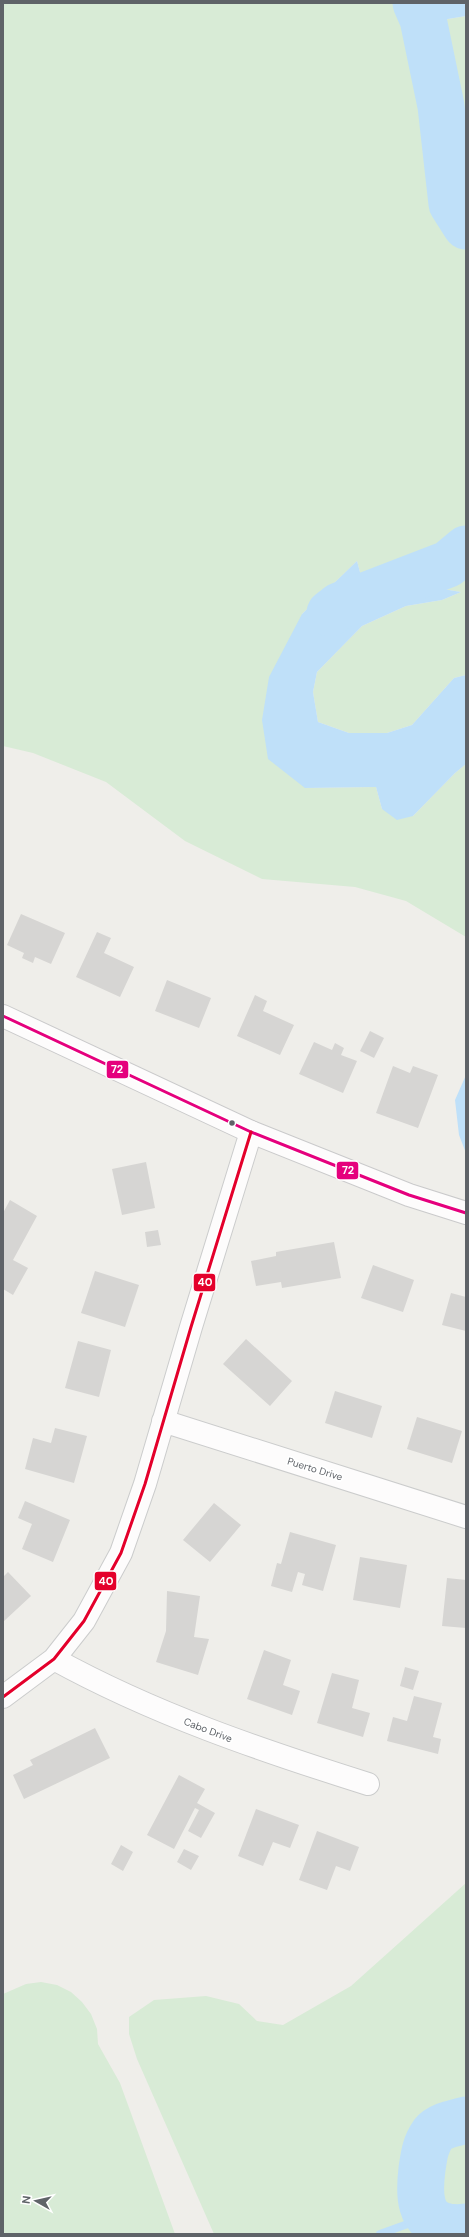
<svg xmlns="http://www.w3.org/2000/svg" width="469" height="2237" font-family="'DM Sans',sans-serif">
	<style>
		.green { fill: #d8ebd6 }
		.water { fill: #bfe0f9 }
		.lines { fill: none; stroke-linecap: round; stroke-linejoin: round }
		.stream { stroke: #bfe0f9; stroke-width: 8 }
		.river { stroke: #bfe0f9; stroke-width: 47 }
		.building { fill: #d6d5d3 }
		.street-casing { stroke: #cbcccc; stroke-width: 24 }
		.secondary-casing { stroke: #cacacb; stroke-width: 24 }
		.street { stroke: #fdfcfc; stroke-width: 22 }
		.secondary { stroke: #fdfcfc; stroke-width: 22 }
		.bus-1-casing { stroke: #fff; stroke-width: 6 }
		.bus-2-casing { stroke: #fff; stroke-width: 6 }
		.bus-1 { stroke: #e5007d; stroke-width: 3 }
		.bus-2 { stroke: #e4002b; stroke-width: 3 }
		.bus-dot { fill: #5f6368; stroke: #fff; stroke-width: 1.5 }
		.labels { text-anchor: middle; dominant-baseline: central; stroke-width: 3.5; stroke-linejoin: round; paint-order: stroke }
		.street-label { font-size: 10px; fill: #5f6368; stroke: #fff }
		.line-badge { stroke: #fff; stroke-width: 1.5 }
		.badge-label { font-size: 11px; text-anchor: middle; font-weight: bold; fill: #fff }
	</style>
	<rect width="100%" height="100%" fill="#efeeea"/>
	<path class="green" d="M3,3H418L424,23L466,16V675L454,678L412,725L387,733H349L318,722L313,692L317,672L362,626L406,606L442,600L461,592L407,583L370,592L361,576L357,561L302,614L305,788L376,787L382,809L413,816L455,773L466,764V937L406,901L355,887L262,879L185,841L106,782L33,753L3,746Z
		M466,1883V2234H214L137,2059L129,2034V2017L154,2000L206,1996L239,2004L257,2021L283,2025L351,1986Z
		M41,1982L57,1985L71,1992L82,2002L91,2014L97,2029L98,2044L120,2083L175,2234H3V1994L26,1984Z"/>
	<path class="water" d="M418,3H466V16L424,23Z
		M357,561L361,576L370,592L407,583L461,592L442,600L406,606L362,626L317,672L313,692L318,722L349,733H387L412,725L454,678L466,675V764L455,773L413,816L397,820L382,809L376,787L305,788L268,759L262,720L269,677L302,614Z
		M466,1075V1153L459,1135L455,1100Z"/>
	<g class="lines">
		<path class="stream" d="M380,2234L427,2217"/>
		<path class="river" d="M416,3L423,19L441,106L452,204L466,226
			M330,613L339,606L448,564L466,549
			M466,2120C456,2123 440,2125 433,2134C425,2145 424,2156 422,2169C419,2193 418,2222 448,2227C455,2228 460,2228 466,2227"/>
	</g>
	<path class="building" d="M21,914L65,933L51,964L35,957L33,963L22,958L24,953L7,945Z
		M97,932L111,938L104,953L134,967L120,997L76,977Z
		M167,980L211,998L199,1028L155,1011Z
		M255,995L267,1001L263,1011L294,1025L280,1055L237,1036Z
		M370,1031L384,1038L374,1058L360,1051Z
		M314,1042L332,1050L335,1043L344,1048L341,1055L357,1061L343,1093L299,1074Z
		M393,1066L410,1073L413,1066L438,1075L418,1128L376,1113Z
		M146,1162L155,1208L122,1215L112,1169Z
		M10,1200L37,1216L13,1260L28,1268L13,1295L3,1289V1213Z
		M158,1230L161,1245L147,1247L145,1232Z
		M334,1242L341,1278L282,1288L281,1282L256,1286L251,1261L276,1256V1252Z
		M373,1265L414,1280L403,1312L361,1298Z
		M95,1271L139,1285L125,1327L81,1313Z
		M451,1293L466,1297V1331L442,1325Z
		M246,1339L292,1381L270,1406L223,1364Z
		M78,1341L111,1350L99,1397L65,1388Z
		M335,1391L382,1406L372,1438L325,1423Z
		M417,1417L462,1431L452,1463L407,1449Z
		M55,1428L87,1436L74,1483L25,1469L33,1438L51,1443Z
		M25,1501L70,1520L53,1562L22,1549L32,1524L18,1518Z
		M214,1503L241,1525L210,1562L183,1540Z
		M290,1532L336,1545L323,1591L302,1585L305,1574L298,1572L292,1592L271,1586L277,1563L281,1564Z
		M360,1557L407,1565L400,1608L353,1600Z
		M8,1572L31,1596L3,1622V1577Z
		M447,1578L466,1580V1628L442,1626Z
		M167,1591L200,1596L194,1637L209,1639L198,1675L156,1662L166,1631Z
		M264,1650L291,1660L283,1685L300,1691L292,1715L247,1699Z
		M405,1667L419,1671L413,1690L400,1686Z
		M332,1673L359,1680L352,1708L370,1713L363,1737L317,1723Z
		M414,1696L442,1703L433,1737L441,1739L438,1754L387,1741L393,1717L407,1721Z
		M95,1728L110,1758L24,1799L13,1775L33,1765L30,1760Z
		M179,1775L205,1789L197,1803L215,1813L201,1838L188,1831L199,1810L195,1808L174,1849L147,1835Z
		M256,1809L299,1825L290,1848L273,1842L263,1866L238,1856Z
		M317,1831L359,1847L350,1871L336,1866L327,1890L299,1880Z
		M121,1845L133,1852L123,1871L111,1864Z
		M184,1849L199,1856L191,1870L177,1862Z"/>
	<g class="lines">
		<g class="street-casing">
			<path id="street" d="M163,1421L466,1517
				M54,1659C154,1714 260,1750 368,1784
				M3,1697L54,1659L84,1621L121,1553L145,1484L191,1327L251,1132"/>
		</g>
		<g class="secondary-casing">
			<path id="secondary" d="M3,1016L251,1132L409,1195L466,1213"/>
		</g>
		<use href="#street" class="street"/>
		<use href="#secondary" class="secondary"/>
		<g class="bus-1-casing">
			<path id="bus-1" d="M3,1016L251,1132L409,1195L466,1213"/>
		</g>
		<g class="bus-2-casing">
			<path id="bus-2" d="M3,1697L54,1659L84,1621L121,1553L145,1484L191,1327L251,1132"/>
		</g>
		<use href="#bus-1" class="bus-1"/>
		<use href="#bus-2" class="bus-2"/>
	</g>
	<circle class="bus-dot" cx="232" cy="1123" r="3.5"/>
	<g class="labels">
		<g class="street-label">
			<text transform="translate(315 1469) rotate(17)">Puerto Drive</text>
			<text transform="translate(208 1730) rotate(21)">Cabo Drive</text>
		</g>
	</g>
	<g class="line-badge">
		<rect x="106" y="1060" width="23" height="19" rx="4" fill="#e5007d"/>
		<rect x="336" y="1161" width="23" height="19" rx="4" fill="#e5007d"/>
		<rect x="193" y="1273" width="23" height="19" rx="4" fill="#e4002b"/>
		<rect x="94" y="1571" width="23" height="20" rx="4" fill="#e4002b"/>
	</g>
	<g class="badge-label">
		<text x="117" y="1073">72</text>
		<text x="348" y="1174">72</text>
		<text x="205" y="1286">40</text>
		<text x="106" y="1585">40</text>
	</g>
	<rect width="469" height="2237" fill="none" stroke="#5f6368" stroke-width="8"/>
	<g transform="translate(36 2201) rotate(278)" stroke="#ffffff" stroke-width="3" paint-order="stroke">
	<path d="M0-3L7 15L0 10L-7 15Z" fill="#5f6368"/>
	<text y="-6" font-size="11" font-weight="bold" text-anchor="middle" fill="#5f6368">N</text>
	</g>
</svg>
